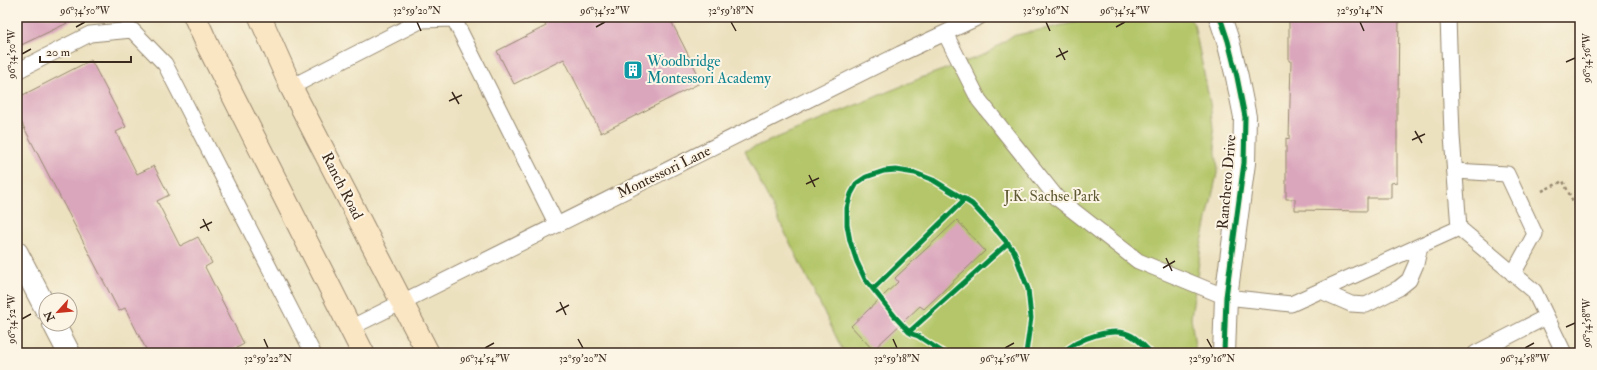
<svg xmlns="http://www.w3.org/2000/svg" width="1597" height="370" font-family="'IM FELL Double Pica',serif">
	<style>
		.green { fill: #b4c669; stroke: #787844 }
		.building { fill: #daa6bc }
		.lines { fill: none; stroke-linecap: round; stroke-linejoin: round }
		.service-casing { stroke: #94866e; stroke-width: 17 }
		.minor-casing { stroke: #94866e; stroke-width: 24 }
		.secondary-casing { stroke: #94866e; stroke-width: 24 }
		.path { stroke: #94866e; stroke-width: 2.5; stroke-dasharray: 3 3; stroke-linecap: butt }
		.service { stroke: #fff; stroke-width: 15 }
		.minor { stroke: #fff; stroke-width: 22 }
		.secondary { stroke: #fbe6c4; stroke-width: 22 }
		.cycleway-casing { stroke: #fcf5e5; stroke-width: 8 }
		.cycleway { stroke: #00873e; stroke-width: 5 }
		.ticks { fill: none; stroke: #3b2a1e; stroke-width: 1.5 }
		.labels { text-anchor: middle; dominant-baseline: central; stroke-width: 4; stroke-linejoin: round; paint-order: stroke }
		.culture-label { font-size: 15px; fill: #0d838f; stroke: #fcf5e5; text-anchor: start }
		.street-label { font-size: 15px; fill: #3b2a1e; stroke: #fcf5e5 }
		.park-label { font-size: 15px; fill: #5f5934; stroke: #fcf5e5 }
		.neatline { fill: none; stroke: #3b2a1e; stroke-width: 1.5 }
		.ticks-label { font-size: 10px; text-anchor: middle; fill: #3b2a1e }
	</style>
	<rect width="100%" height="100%" fill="#fcf5e5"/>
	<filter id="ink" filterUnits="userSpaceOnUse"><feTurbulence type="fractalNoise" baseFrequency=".025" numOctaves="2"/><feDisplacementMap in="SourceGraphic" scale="8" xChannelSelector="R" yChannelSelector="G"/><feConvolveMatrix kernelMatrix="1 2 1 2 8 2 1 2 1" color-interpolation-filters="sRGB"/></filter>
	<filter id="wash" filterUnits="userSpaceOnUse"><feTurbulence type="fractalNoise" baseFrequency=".012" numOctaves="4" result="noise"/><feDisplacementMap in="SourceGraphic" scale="16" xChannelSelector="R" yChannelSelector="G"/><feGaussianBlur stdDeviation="0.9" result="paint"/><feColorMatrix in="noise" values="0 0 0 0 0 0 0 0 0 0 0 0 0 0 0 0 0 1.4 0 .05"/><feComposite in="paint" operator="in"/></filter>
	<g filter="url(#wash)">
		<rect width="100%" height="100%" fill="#ece1bf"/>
		<path class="green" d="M1100,17H1188L1194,24L1210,103L1218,169L1201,247L1191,318L1196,353H844L745,151L921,78L986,54L1012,36Z"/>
		<g id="blocks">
			<path class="building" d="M17,17H80L17,47Z
				M541,17H669L702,82L601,133L564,59L514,84L497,51L546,26Z
				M1289,17H1399L1398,97H1397V182L1391,183V198H1367V211L1295,210V199H1286V138L1289,139L1291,61H1289Z
				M91,60L126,127L116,132L137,174L154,166L169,195L157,201L180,246L198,237L212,263L205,267L244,344L227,353H148L125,308L119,311L17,114V98Z
				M957,220L985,251L924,309L920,306L873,350L851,326L898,282L895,278Z"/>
		</g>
	</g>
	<g filter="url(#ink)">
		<use href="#blocks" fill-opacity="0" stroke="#94866e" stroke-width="1"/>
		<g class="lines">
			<g class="service-casing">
				<path id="service" d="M1448,17L1452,136L1459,228
					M945,33L979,100L1057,198L1138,261L1226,297L1291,304L1459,228L1534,291L1564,353
					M17,71L90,34L132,30L165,64L313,353
					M291,87L422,20L454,19L557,225
					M1455,171L1507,174L1535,234L1513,274
					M1321,291L1351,304L1366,305L1399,288L1409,280L1416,264L1420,246
					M350,328L900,54L979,17
					M1476,353L1546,317"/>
			</g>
			<g class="minor-casing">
				<path id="minor" d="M1220,17L1228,41L1237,77L1245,117L1244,163L1226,297L1224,353
					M17,253L46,309
					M54,324L69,353"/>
			</g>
			<g class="secondary-casing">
				<path id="secondary" d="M195,17L208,46L363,353
					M260,17L291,87L428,353"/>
			</g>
			<path class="path" d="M1542,191L1563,181L1580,216"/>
			<use href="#service" class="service"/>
			<use href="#minor" class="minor"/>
			<use href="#secondary" class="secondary"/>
			<g class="cycleway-casing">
				<path id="cycleway" d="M1220,17L1228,41L1237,77L1245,117L1244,163L1226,297L1224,353
					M873,289L965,199
					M909,332L1008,243
					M944,353L918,336L912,334L909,332L897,319L865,279L857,262L850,241L847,225V208L851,194L857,183L866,177L884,171L896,170L915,173L933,180L972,204L998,232L1014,251L1028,289L1031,318L1026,353
					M1063,353C1077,339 1114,325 1132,336C1139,340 1145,347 1151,353"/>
			</g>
			<use href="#cycleway" class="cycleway"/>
		</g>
	</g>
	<path class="ticks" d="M417,22L421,31M731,22L736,31M1046,22L1050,31M1360,22L1364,31M76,27L85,22M596,27L605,22M1116,27L1125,22M1059,48L1065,60M22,54L31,49M1056,57L1068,51M1566,62L1575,58M452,92L459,104M449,101L462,95M1415,131L1422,143M1412,140L1425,134M809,175L815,187M806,184L819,178M203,219L209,231M200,228L212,222M1166,258L1172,271M1163,268L1175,261M560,302L566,315M556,312L569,305M22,319L31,314M1566,327L1575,323M264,339L268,348M578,339L583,348M893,339L897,348M1207,339L1212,348M485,348L494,343M1005,348L1014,343M1525,348L1534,343"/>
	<defs>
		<g id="building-square" transform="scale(1)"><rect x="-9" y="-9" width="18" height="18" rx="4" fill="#0f9aa8" stroke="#fcf5e5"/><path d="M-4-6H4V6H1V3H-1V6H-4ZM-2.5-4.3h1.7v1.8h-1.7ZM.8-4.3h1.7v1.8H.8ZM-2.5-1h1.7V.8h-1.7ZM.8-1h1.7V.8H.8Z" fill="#fff"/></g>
	</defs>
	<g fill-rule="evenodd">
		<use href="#building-square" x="633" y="70"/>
	</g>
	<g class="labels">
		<g class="culture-label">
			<text x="647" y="61">Woodbridge<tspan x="647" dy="17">Montessori Academy</tspan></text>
		</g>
		<g class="street-label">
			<text transform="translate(664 172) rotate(-26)">Montessori Lane</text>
			<text transform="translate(1227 182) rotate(-85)">Ranchero Drive</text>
			<text transform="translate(342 186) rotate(63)">Ranch Road</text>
		</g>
		<g class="park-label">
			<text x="1052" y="196">J.K. Sachse Park</text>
		</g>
	</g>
	<rect width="1597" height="370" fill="none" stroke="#fcf5e5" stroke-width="44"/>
	<g transform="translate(58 312) rotate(243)"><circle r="19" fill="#fcf5e5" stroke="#afa495"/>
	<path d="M0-3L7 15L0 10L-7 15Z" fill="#c8321e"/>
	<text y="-6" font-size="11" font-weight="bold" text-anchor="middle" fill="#3b2a1e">N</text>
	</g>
	<path d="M40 56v6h91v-6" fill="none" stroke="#3b2a1e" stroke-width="2"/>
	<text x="46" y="56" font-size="12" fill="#3b2a1e" stroke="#fcf5e5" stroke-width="3" paint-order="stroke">20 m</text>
	<rect x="22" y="22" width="1553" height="326" class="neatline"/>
	<g class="ticks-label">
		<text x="85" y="14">96°34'50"W</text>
		<text x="417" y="14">32°59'20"N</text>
		<text x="605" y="14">96°34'52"W</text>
		<text x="731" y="14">32°59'18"N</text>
		<text x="1046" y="14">32°59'16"N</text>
		<text x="1125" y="14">96°34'54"W</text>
		<text x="1360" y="14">32°59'14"N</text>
		<text transform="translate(11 54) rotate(-90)" y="4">96°34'50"W</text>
		<text transform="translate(1586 58) rotate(-90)" y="4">96°34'56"W</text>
		<text transform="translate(11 319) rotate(-90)" y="4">96°34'52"W</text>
		<text transform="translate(1586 323) rotate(-90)" y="4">96°34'58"W</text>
		<text x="268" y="362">32°59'22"N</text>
		<text x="485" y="362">96°34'54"W</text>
		<text x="583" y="362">32°59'20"N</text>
		<text x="897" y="362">32°59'18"N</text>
		<text x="1005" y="362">96°34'56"W</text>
		<text x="1212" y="362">32°59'16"N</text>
		<text x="1525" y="362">96°34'58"W</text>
	</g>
</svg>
